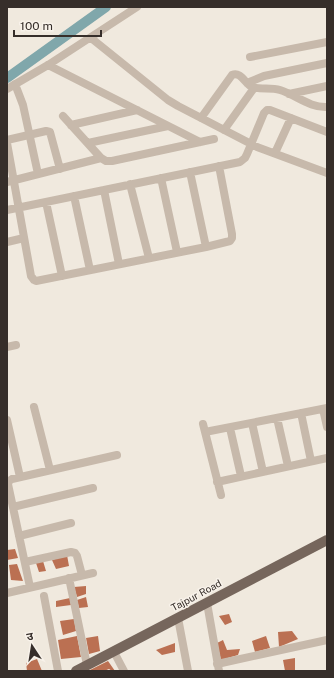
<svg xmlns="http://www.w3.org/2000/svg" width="334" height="678" font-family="'Public Sans','Noto Sans Devanagari',sans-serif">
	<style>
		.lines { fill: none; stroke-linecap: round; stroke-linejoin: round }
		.river { stroke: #80a7ab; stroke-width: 10 }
		.building { fill: #bb7052 }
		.minor { stroke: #c7b9ab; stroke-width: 8 }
		.major { stroke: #76665c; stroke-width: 10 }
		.labels { text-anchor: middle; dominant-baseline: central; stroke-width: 3; stroke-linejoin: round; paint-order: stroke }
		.street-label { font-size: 10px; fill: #362e2a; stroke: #f8f2ea }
	</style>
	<rect width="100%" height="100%" fill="#f0e9de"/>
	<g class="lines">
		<path class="river" d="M7,78L106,7"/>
	</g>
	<path class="building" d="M15,549L18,558L7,560V550Z
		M67,555L69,566L56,569L52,560Z
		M43,561L46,571L39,572L36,563Z
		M17,564L23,581L11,580L9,565Z
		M86,586V594L77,597L74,587Z
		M86,597L88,607L79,608L77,600Z
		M70,598L71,605L56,607V601Z
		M229,614L232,622L225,625L219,616Z
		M74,619L76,631L63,635L60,621Z
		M292,631L298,639L279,647L278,632Z
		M77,636L81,657L61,659L58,640Z
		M98,636L100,651L89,654L86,638Z
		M266,636L270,648L255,652L252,641Z
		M223,640L227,650L240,649L238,655L221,660L217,643Z
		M175,643V652L162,655L156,650Z
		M295,658V671H285L283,660Z
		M37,659L42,671H27L26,663Z
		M108,661L115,671H112L109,669L104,671H88Z"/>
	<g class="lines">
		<path class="minor" d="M91,38L168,100L178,106L257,147L327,173
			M250,57L327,42
			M48,65L200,142
			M247,83L264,76L327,63
			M15,84L23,105L38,174
			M7,89L48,65L137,7
			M289,94L327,86
			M63,116L101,158L106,161H112L214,139
			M201,118L232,75C241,71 245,84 252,87C261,90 271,87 280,90C296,95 310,108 327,107
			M71,125L137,110
			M224,130L254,88
			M7,140L46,131L50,132L60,169
			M7,143L31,276L34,280L36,281L206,247L230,241L232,238V234L219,166
			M88,143L168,126
			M275,153L291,118
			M190,172L206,247
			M161,178L177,252
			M7,182L101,158
			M130,184L149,258
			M104,190L119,264
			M74,196L90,270
			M46,202L62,276
			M7,210L240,162L245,158L247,154L264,113L267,110H270L327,132
			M7,242L24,238
			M7,347L16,345
			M34,407L50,470
			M323,409L327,427
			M301,413L311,461
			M277,418L288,466
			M7,420L20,477
			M252,423L263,472
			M203,424L221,495
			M230,428L241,476
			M205,432L327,408
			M217,482L327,458
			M13,507L93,488
			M19,536L71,523
			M25,562L71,552L75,553L77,556L82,575
			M69,578L87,665
			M30,587L8,484L9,481L12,479L117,455
			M7,593L93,573
			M44,596L58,671
			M207,603L219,671
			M178,618L188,671
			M114,652L124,671
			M217,664L327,640"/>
		<path class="major" d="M76,671L327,540"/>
	</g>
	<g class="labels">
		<g class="street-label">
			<text transform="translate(196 595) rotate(-28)">Tajpur Road</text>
		</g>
	</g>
	<rect width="334" height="678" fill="none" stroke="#362e2a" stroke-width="16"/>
	<g transform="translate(32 646) rotate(348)" stroke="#f8f2ea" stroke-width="3" paint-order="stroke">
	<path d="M0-3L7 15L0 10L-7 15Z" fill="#362e2a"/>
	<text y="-6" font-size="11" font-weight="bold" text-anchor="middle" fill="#362e2a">उ</text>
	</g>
	<path d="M14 30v6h87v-6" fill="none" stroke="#362e2a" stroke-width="2"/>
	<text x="20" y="30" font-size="12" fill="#362e2a" stroke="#f8f2ea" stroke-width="3" paint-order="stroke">100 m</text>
</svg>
